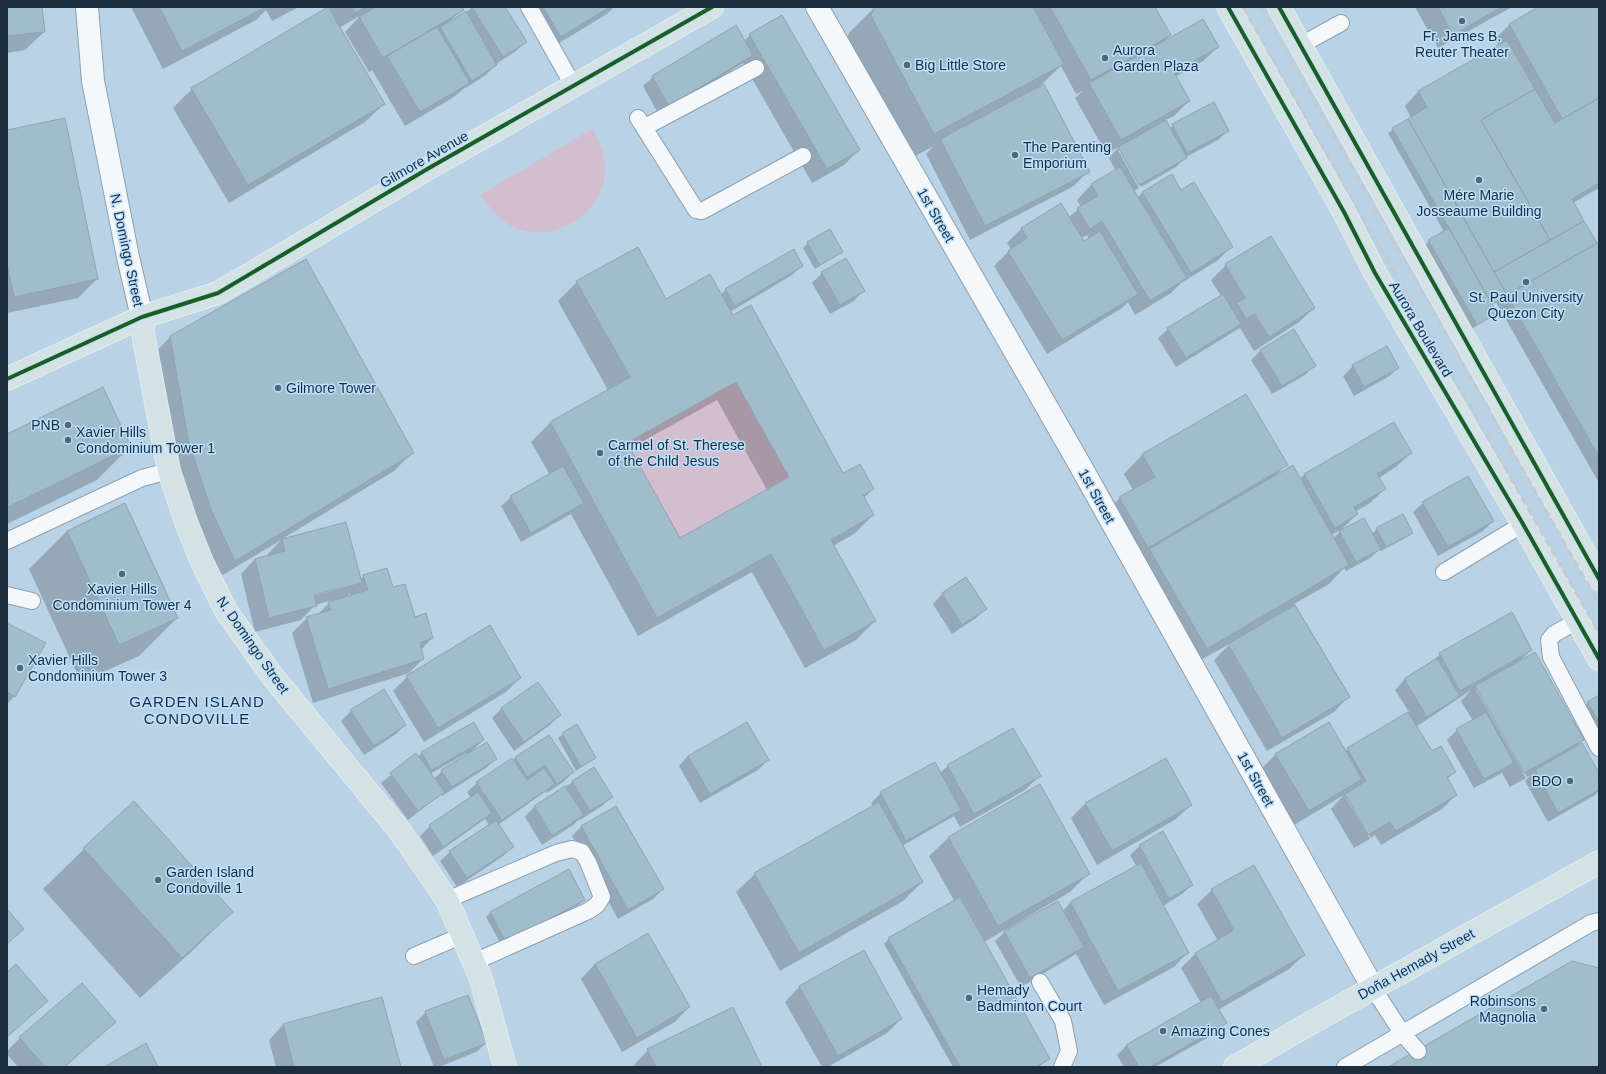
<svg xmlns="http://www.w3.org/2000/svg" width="1606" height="1074" font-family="Helvetica,sans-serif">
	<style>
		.green { fill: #d2becf }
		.shadow { fill: #0003; fill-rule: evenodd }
		.building { fill: #a1bccb; stroke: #8ea4b1; fill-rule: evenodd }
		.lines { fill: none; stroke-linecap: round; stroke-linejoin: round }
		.service-casing { stroke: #8c9fae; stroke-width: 18 }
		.tertiary-casing { stroke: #8c9fae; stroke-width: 24 }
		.secondary-casing { stroke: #8c9fae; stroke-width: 24 }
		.primary-casing { stroke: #e0ebf4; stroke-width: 24 }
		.service { stroke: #f4f8fb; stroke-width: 16 }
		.tertiary { stroke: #f4f8fb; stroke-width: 22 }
		.secondary { stroke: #f4f8fb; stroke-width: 22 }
		.primary { stroke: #d4e2e4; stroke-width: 22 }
		.rail { stroke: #c3cad1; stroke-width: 3; stroke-dasharray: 8 4; stroke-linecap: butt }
		.cycleway-casing { stroke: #bce0fd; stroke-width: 6 }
		.cycleway { stroke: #1b5e20; stroke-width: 4 }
		.poi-dot { fill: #536777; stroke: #bce0fd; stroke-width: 1.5 }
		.labels { text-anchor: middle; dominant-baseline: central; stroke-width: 3; stroke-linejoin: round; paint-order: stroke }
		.poi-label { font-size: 14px; fill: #1c2d3b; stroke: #bce0fd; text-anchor: start }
		.street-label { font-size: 14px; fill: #1c2d3b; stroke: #bce0fd }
		.neighbourhood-label { font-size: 15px; letter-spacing: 1px; fill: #1c2d3b; stroke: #bce0fd }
	</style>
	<rect width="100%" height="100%" fill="#b9d2e6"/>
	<path class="green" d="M592,129C599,141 604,152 605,166C607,210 558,244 518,229C501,223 491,208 480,195Z
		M736,382L789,477L680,538L627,443Z"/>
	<path class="shadow" d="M7,7H41L44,32L25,50L7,53Z
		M131,7H299L272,21L266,10L256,20L163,69Z
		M329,7H461L462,9L451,20L466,13L472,7H504L525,42L516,51L496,64L486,75L462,90L454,97L405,126L372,70L369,72L345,32L361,15L339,28L384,104L365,122L229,203L173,108L192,89L327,8L333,18L334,17Z
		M520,7H614L607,14L546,51Z
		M875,7H1031L1033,9L1035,7H1154L1170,35L1163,42L1218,47L1203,61L1175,77L1189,101L1174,116L1165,120L1170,128L1214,103L1228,131L1218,140L1186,157L1176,167L1141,187L1120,150H1118L1139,188L1133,191L1137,198L1142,193L1171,175L1181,192L1231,247L1217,261L1181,283L1171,293L1135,315L1128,302L1122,308L1047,354L994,266L1011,249L1007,243L1022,228L1069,217L1081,207L1077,200L1091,185L1116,171L1109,158L1119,147L1106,153L1075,98L1083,91L1076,94L1061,66L1039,87L1088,171L1074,186L970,240L926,154L934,146L907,160L846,43L849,33ZM1087,235L1089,239L1084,242L1082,238Z
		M1415,7H1512L1438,48Z
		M1540,7H1598L1599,9V188L1573,203L1596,244L1599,243V483L1496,302L1491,305L1496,313L1472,329L1424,245L1444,232L1388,133L1411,118L1405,106L1419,91L1499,46L1495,39L1509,25Z
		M750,35L859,150L844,165L812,183L743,63L659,115L643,86L653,77L744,41Z
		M7,131L97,279L78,298L7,313Z
		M1271,237L1314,308L1299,322L1254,351L1240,328L1176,367L1158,338L1168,329L1221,296L1211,280L1226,265Z
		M808,243L842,252L815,269L803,248Z
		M845,260L863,291L854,301L830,314L812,283L822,273Z
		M802,266L792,275L730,312L843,475L873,489L864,498L873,515L854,534L833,546L875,621L856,640L805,668L752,572L638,636L571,514L521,542L501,506L511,497L550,475L531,442L550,423L608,390L558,301L577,282L666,300L720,295L726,290ZM717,400L767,490L680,539L629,449Z
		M170,337L413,452L394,471L282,539L346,523L360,580L363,576L386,569L392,589L432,638L421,650L423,659L409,673L313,703L292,633L307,618L317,615L332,600L315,605L301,620L255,632L241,574L255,559L268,556V554L281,540L216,579L192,529L152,356ZM345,586V588L309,597L308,595ZM350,593L351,596L345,598Z
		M1261,350L1314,365L1305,375L1272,394L1251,360Z
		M1353,366L1398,368L1388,377L1354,396L1343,376Z
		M102,389L130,447L97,480L7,524V435Z
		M1245,395L1286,465L1275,476L1300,479L1304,475L1393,423L1411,453L1396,467L1379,478L1385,489L1370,503L1355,512L1357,514L1341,530L1331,535L1333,539L1341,531L1372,534L1377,529L1412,532L1407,537L1381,551L1380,549L1370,558L1346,571L1344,568L1329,584L1294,604L1348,697L1334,712L1267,751L1214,660L1231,643L1188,667L1101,517L1120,498L1133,490L1124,474L1142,455Z
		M1423,503L1493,521L1483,531L1438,556L1413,512Z
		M125,505L177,618L139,656L81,682L29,569L67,531Z
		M966,578L985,609L976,618L952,634L933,604L942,594Z
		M7,625L15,696L7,704Z
		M1531,650L1521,660L1583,740L1574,748L1599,775V791L1595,795L1548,822L1525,781L1530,776L1527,777L1478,690H1476L1526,778L1510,787L1502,773L1474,788L1447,740L1457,730L1473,721L1461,701L1471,690L1416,727L1431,753L1454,772L1447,779L1456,795L1442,809L1381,845L1375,835L1371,838L1348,798H1346L1370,839L1354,848L1331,809L1344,795L1294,825L1261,769L1276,754L1345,751L1409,712L1395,690L1404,680L1430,664L1440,654Z
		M407,677L520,678L506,692L424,742L393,691Z
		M537,683L560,715L550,725L514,751L492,718L501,709Z
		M1599,696V733L1583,707Z
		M351,711L405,725L396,734L364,755L341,721Z
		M563,734L595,758L576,771L558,738Z
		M549,736L573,772L563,782L547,793L546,791L498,825L512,847L503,856L457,887L440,861L450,852L489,825L485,819L433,856L420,836L430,826L471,798L467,792L477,783Z
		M483,740L471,752L496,759L486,768L442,796L441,794L408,820L381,783L416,755L418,757L422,753ZM467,753L468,755L442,771L434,779L430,774Z
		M688,756L768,760L758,770L700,803L679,766Z
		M1165,759L1191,805L1176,819L1097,865L1071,818L1085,804Z
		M948,766L1039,776L1025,790L960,827L954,816L902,846L922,882L903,901L780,971L736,892L755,874L873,806L871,803L881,793L940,773Z
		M594,768L612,797L602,806L580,820L579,819L573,825L542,845L525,817L534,807Z
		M1040,786L1089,873L1070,892L984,942L1049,1059L1038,1067H953L884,944L889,939L955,902L929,856L948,838Z
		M616,807L663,889L653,899L618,919L572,836L581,827Z
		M1140,846L1192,885L1182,894L1163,906L1188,952L1174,967L1104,1005L1076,954L1021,987L995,941L1005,932L1063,911L1070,903L1137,867L1130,855Z
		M84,849L232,912L191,952L140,998L43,889Z
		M1212,890L1304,955L1289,969L1218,1010L1225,1023L1216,1033L1155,1067H1124L1117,1055L1127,1045L1201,1003L1181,968L1196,953L1218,941L1197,904Z
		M584,899L580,904L502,946L486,917L491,912Z
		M648,934L689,1007L675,1022L622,1052L581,979L595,964Z
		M863,951L901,1019L887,1033L828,1067H822L785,1002L799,987Z
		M7,973L47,1001L7,1037Z
		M381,999L400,1067H276L269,1040L283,1025Z
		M426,1012L486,1043L476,1052L439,1067H434L416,1022Z
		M115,1022L65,1067H18L7,1054V1051L20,1038Z
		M648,1050L761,1067H635L634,1065Z"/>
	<path class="building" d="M7,7H42L45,32L7,36Z
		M159,7H266L182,51Z
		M328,7L385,104L248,185L191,88Z
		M351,7H366L355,13Z
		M375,7H462L464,10L383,58L359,17Z
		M472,7H505L527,42L503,57Z
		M543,7H610L561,37Z
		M874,7H1033L1064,64L934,134L871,16Z
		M1050,7H1155L1171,35L1091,80Z
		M1438,7H1502L1453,35Z
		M1538,7H1599V98L1562,119L1509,24Z
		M466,11L497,65L472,81L440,27Z
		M782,15L860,150L827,169L749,34Z
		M1203,19L1219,47L1174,72L1190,101L1121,140L1089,83Z
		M736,25L753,55L669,106L652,76Z
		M437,27L470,83L420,112L387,56Z
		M1507,40L1535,89L1481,120L1550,240L1494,272L1408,119L1427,107L1418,91Z
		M1044,84L1090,172L985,226L940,139Z
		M1535,89L1555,123L1599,98V183L1572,199L1584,221L1550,240L1481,120Z
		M1214,102L1229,131L1187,153L1172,124Z
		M65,118L98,279L14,297L7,264V130Z
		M1408,119L1507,295L1492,304L1392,128Z
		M1166,120L1187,158L1139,185L1118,147Z
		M1120,167L1187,278L1150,301L1102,221L1090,229L1077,208L1098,196L1091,184Z
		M1172,174L1181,190L1194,182L1233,247L1191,273L1142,192Z
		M1061,203L1084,241L1100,231L1138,294L1062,340L1008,251L1027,238L1021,228Z
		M1584,221L1597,243L1507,295L1494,272Z
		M1449,228L1497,313L1477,325L1428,240Z
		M830,229L843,252L820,265L807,242Z
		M1271,236L1315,308L1269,337L1255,314L1246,319L1237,303L1245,298L1225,264Z
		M1599,242V457L1507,295Z
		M638,247L666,299L710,274L733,315L751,305L843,473L860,464L874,489L863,495L874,515L831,540L876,621L824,650L771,554L657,618L550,422L630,377L576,281ZM736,382L789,477L680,538L627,443Z
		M794,249L803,266L735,306L725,289Z
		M846,258L865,291L840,305L821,272Z
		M306,259L414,453L235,561L211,510L188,439L170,336Z
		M1223,294L1241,324L1186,358L1167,328Z
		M1294,329L1316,366L1282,386L1260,350Z
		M1387,346L1399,368L1364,387L1352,365Z
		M103,387L131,447L8,507L7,434Z
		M1246,394L1288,465L1148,548L1119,497L1155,477L1142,454Z
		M1394,422L1412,453L1377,474L1386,489L1354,507L1358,514L1335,528L1304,474Z
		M1293,465L1349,565L1207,649L1149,549Z
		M563,466L584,503L531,533L510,496Z
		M1468,476L1494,521L1448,547L1422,502Z
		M125,503L178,618L119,645L67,531Z
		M1403,514L1413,533L1386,547L1376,528Z
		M1364,518L1381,549L1356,562L1339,531Z
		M346,522L362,583L314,595L317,606L269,618L255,559L285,551L282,539Z
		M387,568L393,587L405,584L415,617L426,613L433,638L420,643L424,659L328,689L306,617L331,610L328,602L368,590L363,575Z
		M966,577L987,609L962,625L942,593Z
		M1295,605L1350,697L1282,738L1228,644Z
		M1512,612L1532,650L1460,691L1439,653Z
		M7,623L46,643L15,697L7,692Z
		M490,625L521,678L438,728L406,676Z
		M1535,652L1584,740L1524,773L1475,686Z
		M1437,658L1460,696L1427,717L1404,679Z
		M538,682L561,715L524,742L501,708Z
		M384,689L406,725L374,746L350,710Z
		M1599,695V722L1587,702Z
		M1408,712L1432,751L1441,746L1456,772L1447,777L1457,795L1396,831L1390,822L1368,835L1345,794L1366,781L1347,748Z
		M1486,712L1514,763L1484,779L1456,729Z
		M474,722L484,740L432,770L421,752Z
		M747,722L769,760L710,794L688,756Z
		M1329,722L1362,779L1309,811L1275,754Z
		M577,724L596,758L581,767L562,733Z
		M1013,728L1041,776L974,814L947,765Z
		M549,735L574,772L557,784L545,765L527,777L515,757Z
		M487,742L497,759L452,787L441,770Z
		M1582,743L1599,773V790L1558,813L1535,770Z
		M416,753L445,792L418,811L390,773Z
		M512,758L527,780L544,768L555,784L502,820L476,782Z
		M1166,758L1192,805L1112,851L1085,803Z
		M935,762L961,810L906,841L880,792Z
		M594,767L613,797L590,811L572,781Z
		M1040,784L1090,874L998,926L948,837Z
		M565,786L584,815L552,836L534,806Z
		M478,792L492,813L443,847L429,825Z
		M134,801L233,912L182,958L83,848Z
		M879,802L923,882L799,953L754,873Z
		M616,806L664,889L628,910L581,826Z
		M496,820L514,847L467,878L449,851Z
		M1163,831L1193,885L1169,899L1139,845Z
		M1141,863L1189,953L1118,991L1070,902Z
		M1254,865L1305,955L1222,1002L1195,953L1234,930L1211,889Z
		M569,869L585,900L506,942L490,912Z
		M960,897L1050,1059L1036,1067H960L888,938Z
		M1058,901L1084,947L1030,978L1004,931Z
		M7,909L24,929L7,944Z
		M648,933L690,1007L637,1038L595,964Z
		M864,950L902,1019L838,1056L799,986Z
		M1572,961L1599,968V1067H1388Z
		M16,964L48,1001L7,1037V972Z
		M82,983L116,1022L64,1067H45L19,1037Z
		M468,995L487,1043L444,1060L425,1011Z
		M1211,996L1227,1023L1150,1067H1139L1126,1045Z
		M382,997L401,1067H294L283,1024Z
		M733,1007L762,1067H656L647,1049Z
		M146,1043L158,1067H104Z"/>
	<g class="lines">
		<g class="service-casing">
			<path id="service" d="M529,7L574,87
				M1301,45L1341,23
				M638,118L696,210L702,211L803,156
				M645,127L756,68
				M7,541L142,478L169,471
				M1444,572L1523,524
				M7,595L32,601
				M1577,621L1554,634L1549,640L1551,657L1599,748
				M447,900L556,853L572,849L582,852L588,862L602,897L597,905L588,911L474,962
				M414,956L463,935
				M1040,982L1063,1021L1069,1051L1062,1067
				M1373,988L1402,1033L1418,1051
				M1345,1067L1591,923L1599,921"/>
		</g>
		<g class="tertiary-casing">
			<path id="tertiary" d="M817,7L1076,458L1373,988"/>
		</g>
		<g class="secondary-casing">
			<path id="secondary" d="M87,7L93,81L128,257L142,317"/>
		</g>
		<g class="primary-casing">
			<path id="primary" d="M1228,7L1344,212L1375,273L1523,524L1599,659
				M1279,7L1599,579
				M142,317L144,339L169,471L186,522L202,562L226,611L273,677L399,830L447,900L481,979L505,1067
				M7,379L142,317L218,293L429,168L712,7
				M1235,1067L1309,1024L1599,862"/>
		</g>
		<use href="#service" class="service"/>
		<use href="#tertiary" class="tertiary"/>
		<use href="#secondary" class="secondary"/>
		<use href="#primary" class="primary"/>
		<path class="rail" d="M1243,7L1599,633
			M1261,7L1599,604"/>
		<g class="cycleway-casing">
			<path id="cycleway" d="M1228,7L1344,212L1375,273L1523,524L1599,659
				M1279,7L1599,579
				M7,379L142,317L218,293L429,168L712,7"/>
		</g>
		<use href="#cycleway" class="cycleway"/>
	</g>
	<g class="poi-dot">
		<circle cx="1462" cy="21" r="4"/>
		<circle cx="1105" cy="58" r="4"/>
		<circle cx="907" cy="65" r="4"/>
		<circle cx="1015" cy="155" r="4"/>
		<circle cx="1479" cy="180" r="4"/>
		<circle cx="1526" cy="282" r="4"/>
		<circle cx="278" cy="388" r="4"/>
		<circle cx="68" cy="425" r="4"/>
		<circle cx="68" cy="440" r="4"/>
		<circle cx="600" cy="453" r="4"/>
		<circle cx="122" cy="574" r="4"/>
		<circle cx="20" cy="668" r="4"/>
		<circle cx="1570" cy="781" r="4"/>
		<circle cx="158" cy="880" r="4"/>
		<circle cx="969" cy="998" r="4"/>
		<circle cx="1544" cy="1009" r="4"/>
		<circle cx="1163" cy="1031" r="4"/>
	</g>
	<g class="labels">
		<g class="poi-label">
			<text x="1462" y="36" text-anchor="middle">Fr. James B.<tspan x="1462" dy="16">Reuter Theater</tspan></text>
			<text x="1113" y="50">Aurora<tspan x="1113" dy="16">Garden Plaza</tspan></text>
			<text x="915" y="65">Big Little Store</text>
			<text x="1023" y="147">The Parenting<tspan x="1023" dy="16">Emporium</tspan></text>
			<text x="1479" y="195" text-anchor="middle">Mére Marie<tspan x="1479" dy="16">Josseaume Building</tspan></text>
			<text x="1526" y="297" text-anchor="middle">St. Paul University<tspan x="1526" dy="16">Quezon City</tspan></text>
			<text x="286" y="388">Gilmore Tower</text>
			<text x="60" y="425" text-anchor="end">PNB</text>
			<text x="76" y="432">Xavier Hills<tspan x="76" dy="16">Condominium Tower 1</tspan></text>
			<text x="608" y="445">Carmel of St. Therese<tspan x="608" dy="16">of the Child Jesus</tspan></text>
			<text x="122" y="589" text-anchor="middle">Xavier Hills<tspan x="122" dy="16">Condominium Tower 4</tspan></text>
			<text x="28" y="660">Xavier Hills<tspan x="28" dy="16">Condominium Tower 3</tspan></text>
			<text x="1562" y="781" text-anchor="end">BDO</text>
			<text x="166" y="872">Garden Island<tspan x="166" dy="16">Condoville 1</tspan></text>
			<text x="977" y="990">Hemady<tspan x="977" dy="16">Badminton Court</tspan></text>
			<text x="1536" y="1001" text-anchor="end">Robinsons<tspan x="1536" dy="16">Magnolia</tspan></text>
			<text x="1171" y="1031">Amazing Cones</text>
		</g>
		<g class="street-label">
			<text transform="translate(424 159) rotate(-30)">Gilmore Avenue</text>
			<text transform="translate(936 215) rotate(60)">1st Street</text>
			<text transform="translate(127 250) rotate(78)">N. Domingo Street</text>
			<text transform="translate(1421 329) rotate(59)">Aurora Boulevard</text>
			<text transform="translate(1097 496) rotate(61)">1st Street</text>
			<text transform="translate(253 645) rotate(55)">N. Domingo Street</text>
			<text transform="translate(1256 779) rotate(61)">1st Street</text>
			<text transform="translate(1416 964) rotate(-29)">Doña Hemady Street</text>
		</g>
		<g class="neighbourhood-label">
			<text x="197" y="701">GARDEN ISLAND<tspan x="197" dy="17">CONDOVILLE</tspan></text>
		</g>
	</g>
	<rect width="1606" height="1074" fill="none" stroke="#1c2d3b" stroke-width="16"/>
</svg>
